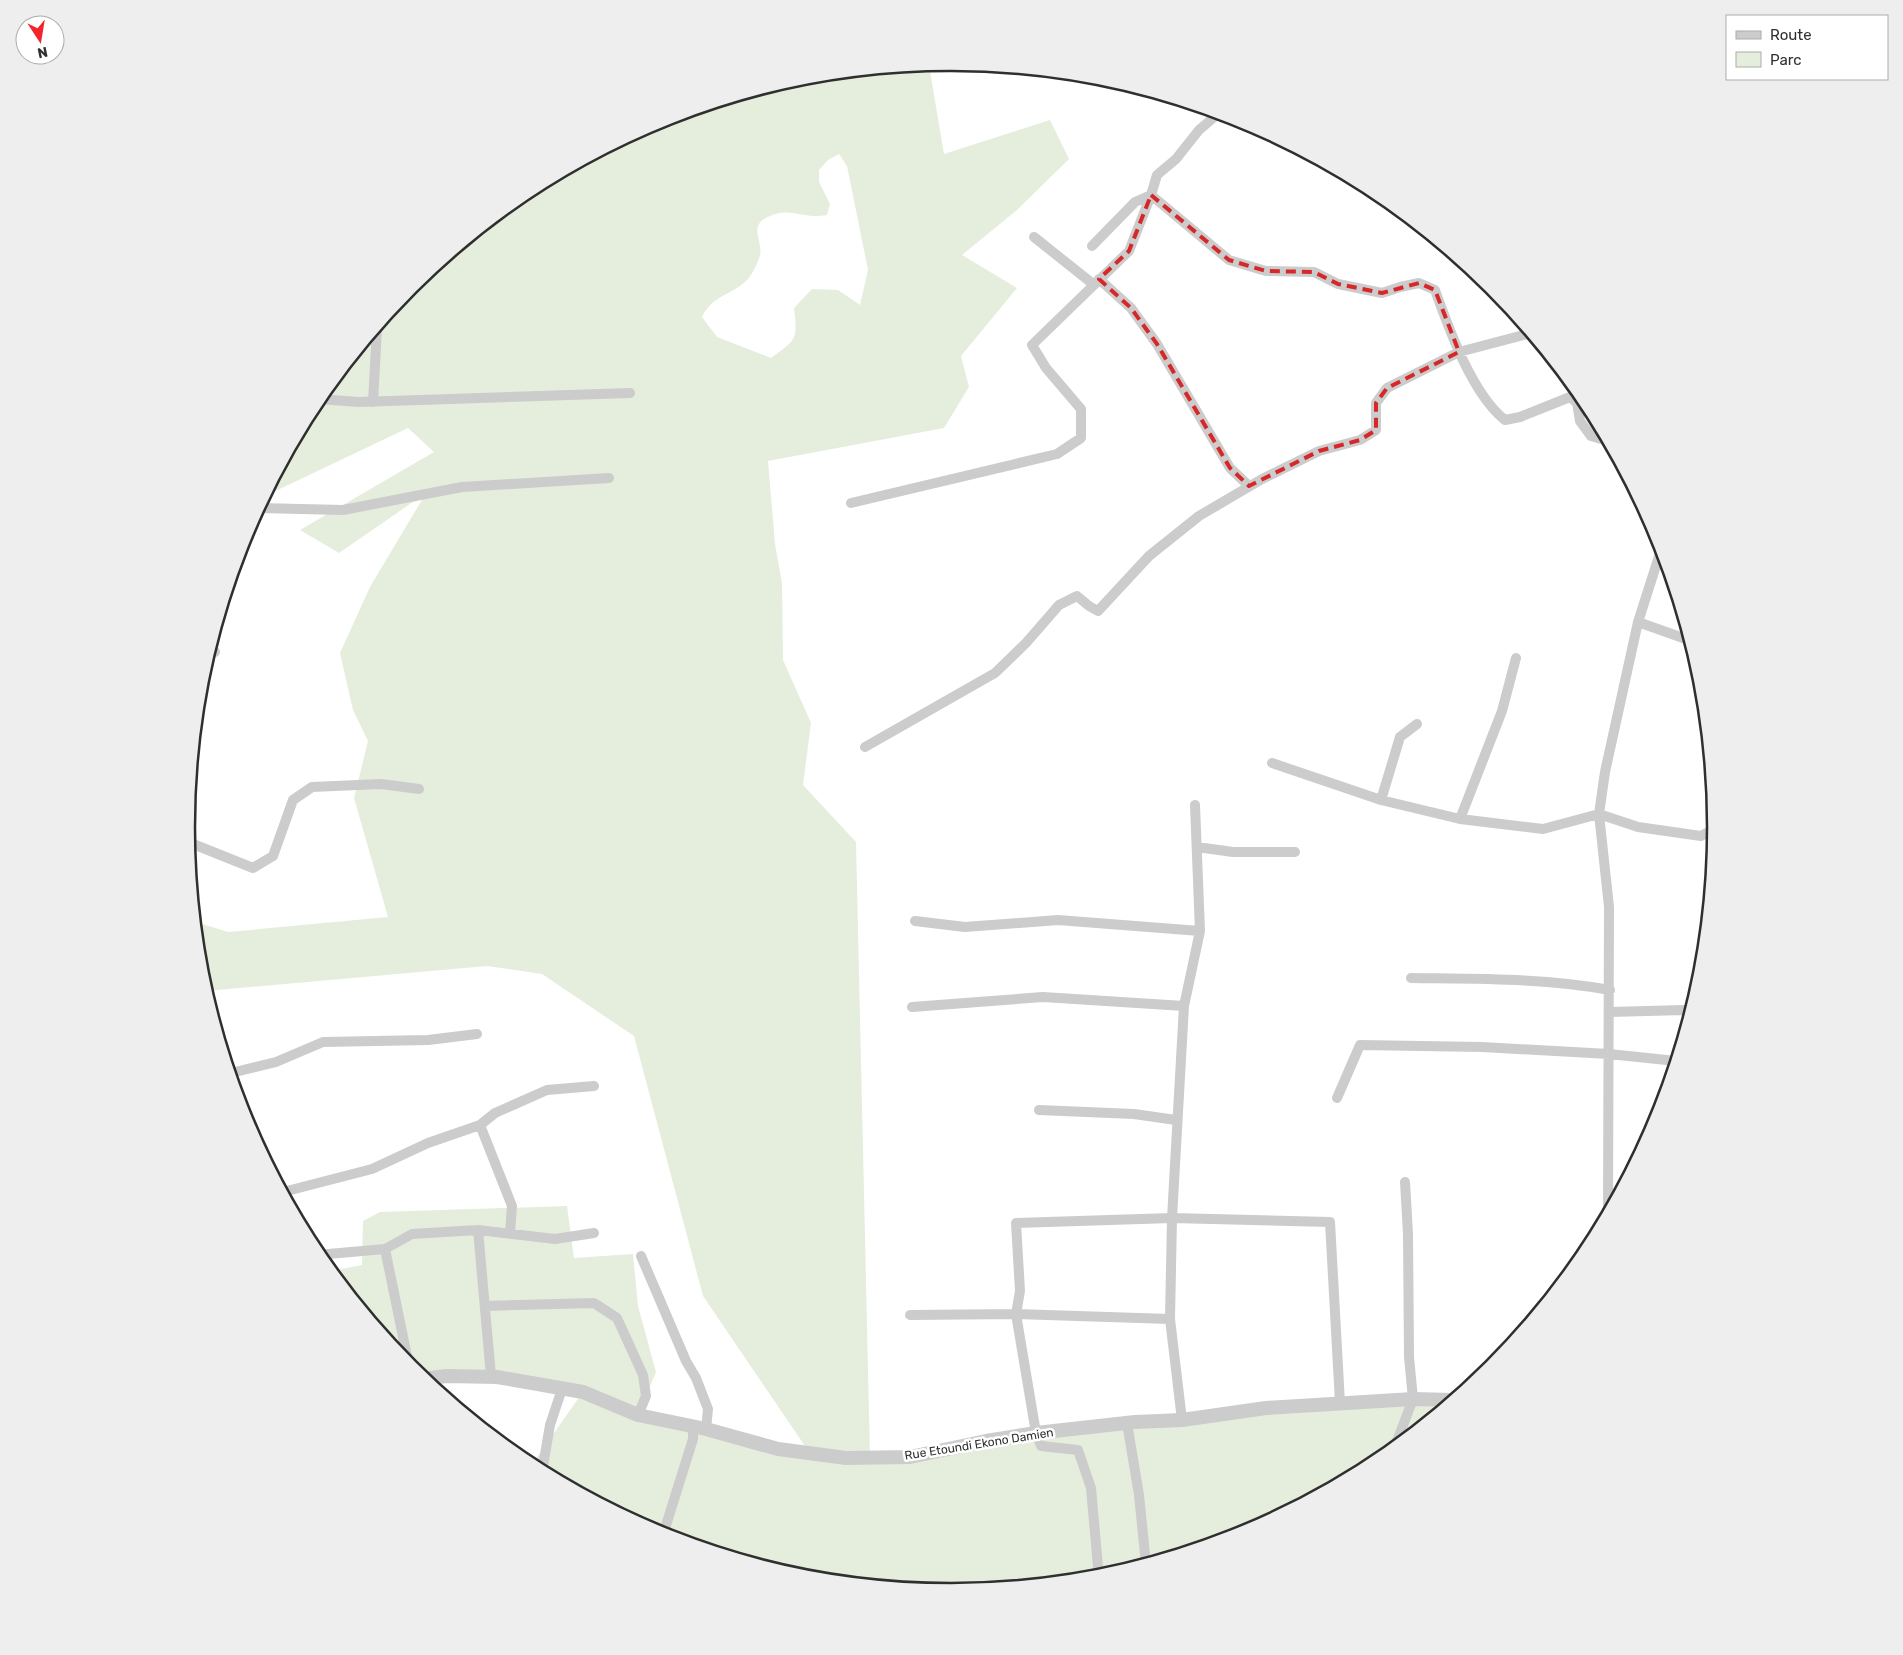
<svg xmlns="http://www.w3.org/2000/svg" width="1903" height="1655" font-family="Rubik,sans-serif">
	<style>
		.green { fill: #e5eedc; fill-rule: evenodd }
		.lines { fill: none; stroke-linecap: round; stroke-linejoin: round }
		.minor { stroke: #ccc; stroke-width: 10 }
		.tertiary { stroke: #ccc; stroke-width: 14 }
		.marked { fill: none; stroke: #d62828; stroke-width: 4; stroke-dasharray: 10 6; stroke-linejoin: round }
		.labels { text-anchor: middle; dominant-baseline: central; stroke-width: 5; stroke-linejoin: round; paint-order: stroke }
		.street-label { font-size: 12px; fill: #2f2f2f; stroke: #fff }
		.rim { fill: none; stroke: #2f2f2f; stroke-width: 2.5 }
	</style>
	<rect width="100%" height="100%" fill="#fff"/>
	<path class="green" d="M929,65L944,154L1050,120L1069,159L1017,210L962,255L1017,288L961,356L969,387L944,428L768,461L775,544L782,583L783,660L811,723L803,785L856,842L870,1458L1135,1422L1453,1400L1376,1464L1244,1534L1100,1578L951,1592L802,1578L658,1534L531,1466L582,1393L497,1377L424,1379L410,1368L331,1271L362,1265L363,1221L380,1212L567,1206L574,1258L633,1254L638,1306L656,1372L638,1415L809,1452L703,1296L634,1036L542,974L487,966L206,991L201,976L196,922L228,932L388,917L354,798L368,741L353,710L340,653L370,587L426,493L339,553L300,530L434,452L408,428L265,496L316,402L411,286L527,191L659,121L803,77ZM839,154L847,166L868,270L860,305L838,290L812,289L794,308C798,340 796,340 771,358L717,337L702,317C712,295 733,295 748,279C752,274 759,261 760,255C763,243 750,228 764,219C789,204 802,220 827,215L830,204L819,182V170L828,160Z"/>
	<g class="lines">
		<path class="minor" d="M1219,113L1199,130L1176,159L1157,175L1151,195L1229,260L1249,266L1266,271L1314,272L1338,284L1382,293L1400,287L1419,283L1435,290C1449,329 1472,394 1505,420L1520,417L1570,397L1577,403L1580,421L1591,436L1608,441
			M1034,237L1093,284
			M1092,246L1135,202L1151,195
			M1099,279L1131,308L1157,344L1230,468L1249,486
			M318,399L359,402L630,393
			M373,402L377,328
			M851,503L1057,454L1081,438V409L1046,368L1032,345L1129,251L1151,195
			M259,508L343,510L462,487L609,478
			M1638,622L1683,638L1689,636
			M209,651L215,652
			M865,747L995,673L1026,643L1059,605L1077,596L1089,606L1098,611L1149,556L1199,516L1262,479L1319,451L1360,440L1376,430V403L1387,388L1459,352L1531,333
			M1272,763L1381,800L1460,819L1543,829L1599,814L1638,827L1701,836L1710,831L1715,815
			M1381,800L1400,737L1417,724
			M1460,819L1502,711L1516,658
			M188,842L253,868L273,856L293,800L312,787L381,784L419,789
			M1197,847L1233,852H1295
			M915,921L965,927L1058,920L1200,931
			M1411,978C1478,979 1544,978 1610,990
			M912,1007L1043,997L1184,1006
			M1609,1012L1684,1010L1691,1013
			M231,1073L276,1062L323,1042L428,1040L477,1034
			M1337,1098L1360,1045L1482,1047L1609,1054L1676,1061
			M1039,1110L1134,1114L1176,1120
			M480,1125L512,1206L510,1233
			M283,1192L372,1169L428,1143L480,1125L495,1113L547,1090L594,1086
			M1608,1215L1609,907L1599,814L1605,772L1638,622L1662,547
			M478,1230L491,1376
			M385,1249L409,1366
			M317,1255L385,1249L412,1234L478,1230L555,1239L594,1233
			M641,1256L686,1361L696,1378L708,1409L706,1429
			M485,1306L594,1303L617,1318L643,1375L646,1396L638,1415
			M910,1315L1016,1314L1170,1319
			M1182,1420L1170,1319L1172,1218L1184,1006L1200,931L1195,805
			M1127,1423L1139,1495L1146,1564
			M1394,1449L1413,1399L1409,1357L1408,1234L1405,1182
			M542,1472L550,1425L562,1389
			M663,1535L693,1439V1427
			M1099,1578L1091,1488L1078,1450L1041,1446L1036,1433L1016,1314L1020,1291L1016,1223L1172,1218L1330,1222L1340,1403"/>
		<path class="tertiary" d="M424,1379L446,1376L497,1377L583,1392L638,1415L706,1429L778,1449L846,1458L910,1457L986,1441L1036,1433L1135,1422L1182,1420L1266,1408L1413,1399L1453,1400"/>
	</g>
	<path class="marked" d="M1151,195L1229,260L1266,271L1314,272L1338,284L1382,293L1419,283L1435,290L1459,352L1387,388L1376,403V430L1360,440L1319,451L1249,486L1230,468L1157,344L1131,308L1099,279L1129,251Z"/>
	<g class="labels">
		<g class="street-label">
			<text transform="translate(979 1444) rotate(-9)">Rue Etoundi Ekono Damien</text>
		</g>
	</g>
	<path d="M0 0H1903V1655H0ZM195 827a756 756 0 1 1 1512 0a756 756 0 1 1-1512 0Z" fill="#eee" fill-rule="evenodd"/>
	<path class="rim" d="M195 827a756 756 0 1 1 1512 0a756 756 0 1 1-1512 0Z"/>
	<rect x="1726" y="15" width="162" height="65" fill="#ffffff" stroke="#acacac"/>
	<rect x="1736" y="31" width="25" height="8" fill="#cccccc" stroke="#acacac"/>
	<text x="1770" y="40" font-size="15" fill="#2f2f2f">Route</text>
	<rect x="1736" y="52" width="25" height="15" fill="#e5eedc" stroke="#acacac"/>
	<text x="1770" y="65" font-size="15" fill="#2f2f2f">Parc</text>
	<g transform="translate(40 40) rotate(168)"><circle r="24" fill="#ffffff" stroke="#acacac"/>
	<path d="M0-4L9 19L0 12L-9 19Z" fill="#f3252a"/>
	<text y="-8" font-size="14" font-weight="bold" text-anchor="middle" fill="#2f2f2f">N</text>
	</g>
</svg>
